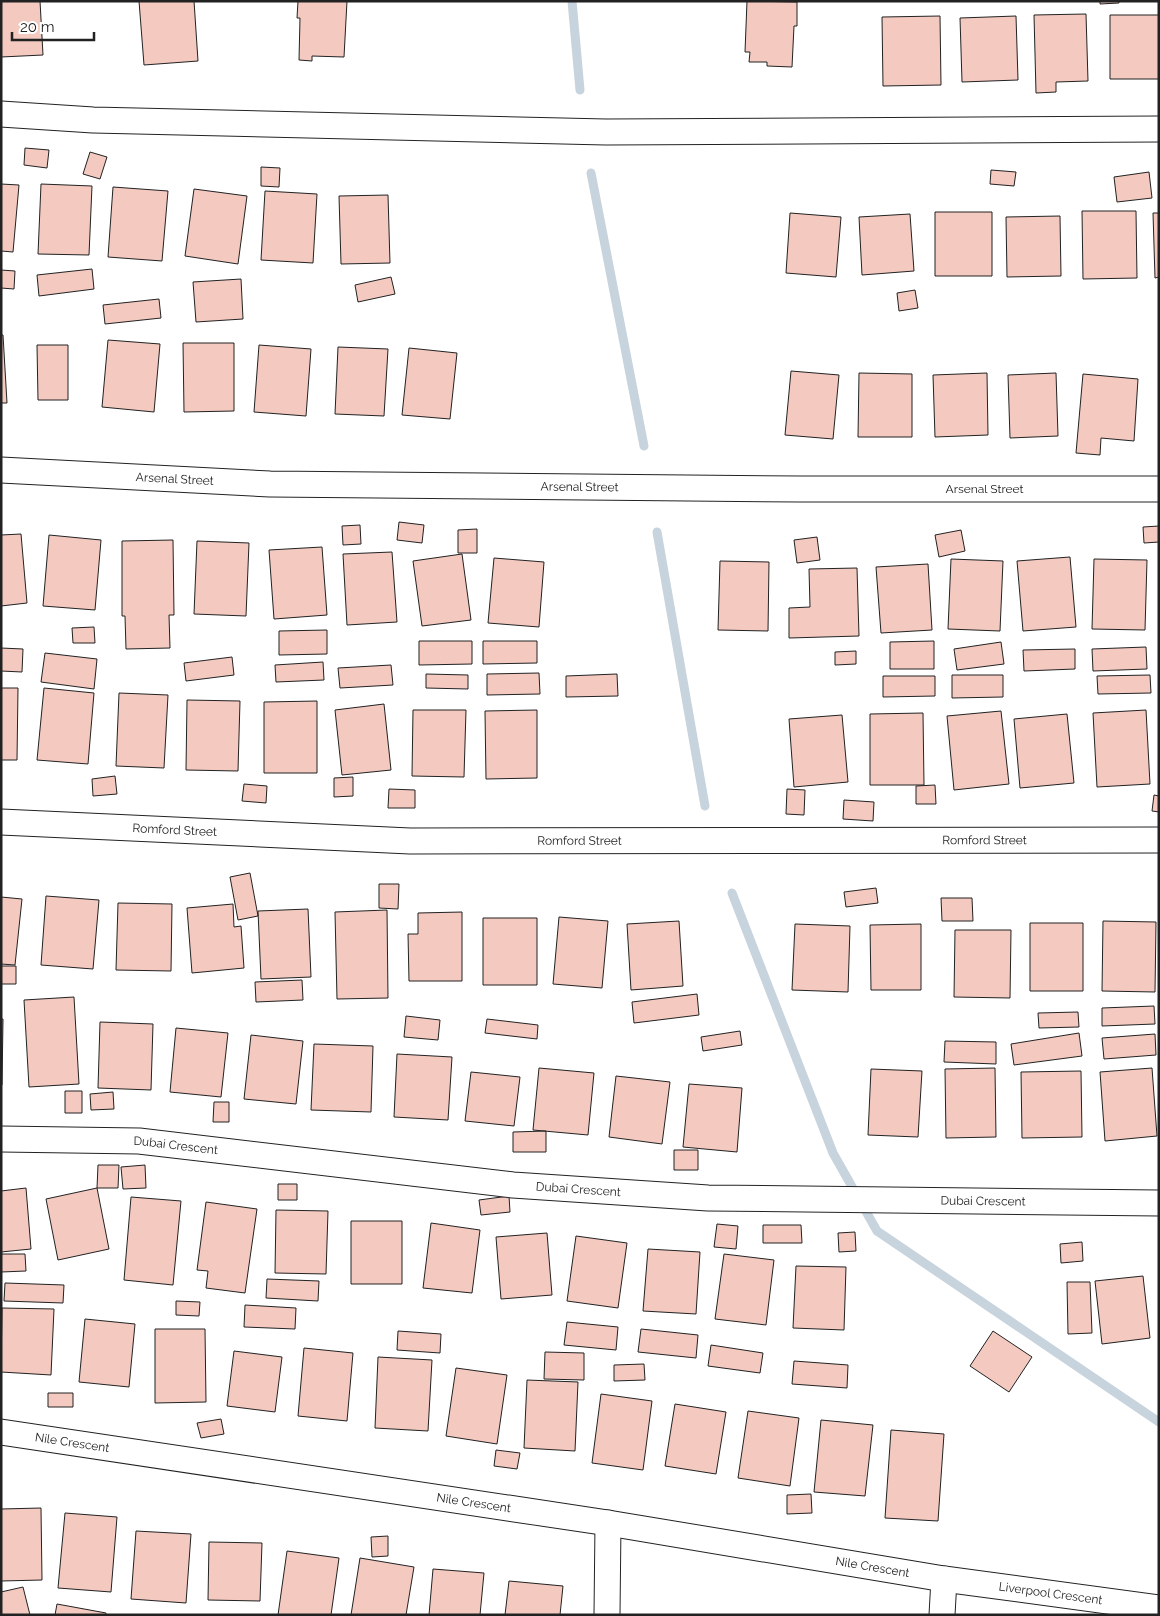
<svg xmlns="http://www.w3.org/2000/svg" width="1160" height="1616" font-family="Raleway,sans-serif">
	<style>
		.lines { fill: none; stroke-linecap: round; stroke-linejoin: round }
		.stream { stroke: #c7d3dd; stroke-width: 9 }
		.building { fill: #f3c9c0; stroke: #222 }
		.minor-casing { stroke: #222; stroke-width: 27 }
		.minor { stroke: #fff; stroke-width: 25 }
		.labels { text-anchor: middle; dominant-baseline: central; stroke-width: 4; stroke-linejoin: round; paint-order: stroke }
		.street-label { font-size: 12px; fill: #222; stroke: #fff }
	</style>
	<rect width="100%" height="100%" fill="#fff"/>
	<g class="lines">
		<path class="stream" d="M572,1L580,90
			M591,173L644,446
			M657,532L705,806
			M732,893L833,1153L877,1231L1159,1422"/>
	</g>
	<path class="building" d="M1,1H40L43,55L1,57Z
		M139,1H194L198,61L144,65Z
		M298,1H347L344,57L312,56V61L299,60L300,18H297Z
		M747,1L797,2V26H794L792,67L767,66V62H749L750,52H745Z
		M1100,1H1119V3L1100,4Z
		M1086,14L1088,81L1056,82V92L1036,93L1034,15Z
		M1110,15H1159V79H1110Z
		M940,16L941,85L883,86L882,17Z
		M1016,16L1018,80L962,82L960,18Z
		M25,148L49,150L47,168L24,165Z
		M90,152L107,157L100,179L83,174Z
		M261,167L280,168L279,187L261,186Z
		M991,170L1016,172L1014,186L990,184Z
		M1149,172L1152,198L1117,202L1114,177Z
		M1,184L19,185L13,252L1,251Z
		M41,184L92,186L89,255L38,254Z
		M113,187L168,191L162,261L108,257Z
		M194,189L247,196L238,264L185,256Z
		M265,191L317,194L313,263L261,260Z
		M388,195L390,263L341,264L339,196Z
		M1082,211H1136L1137,278L1083,279Z
		M935,212H992V276H935Z
		M790,213L841,217L836,277L786,273Z
		M1153,213H1159V277L1155,278Z
		M910,214L914,271L862,275L859,217Z
		M1060,216L1061,276L1007,277L1006,217Z
		M92,269L94,289L39,296L37,275Z
		M1,270L15,271L14,289L1,288Z
		M391,277L395,294L358,302L355,285Z
		M241,279L243,319L196,322L193,282Z
		M915,290L918,308L899,311L897,293Z
		M159,299L161,318L105,324L103,305Z
		M1,335H3L7,403H1Z
		M108,340L160,344L154,412L102,407Z
		M183,343H234V411L184,412Z
		M37,345H68V400H38Z
		M259,345L311,349L306,416L254,412Z
		M338,347L388,349L384,416L335,414Z
		M409,348L457,353L450,419L402,415Z
		M791,371L839,375L833,439L785,435Z
		M859,373L912,374V437H858Z
		M987,373L988,435L935,437L933,375Z
		M1056,373L1058,436L1010,438L1008,375Z
		M1083,374L1138,379L1134,441L1101,438L1100,455L1076,453Z
		M399,522L424,525L422,543L397,540Z
		M360,525L361,544L343,545L342,526Z
		M1159,526V542L1144,543L1143,527Z
		M477,529V553H458V530Z
		M961,530L965,551L939,557L935,535Z
		M21,534L27,603L1,606V535Z
		M49,535L101,540L95,610L43,606Z
		M817,537L820,560L797,563L794,540Z
		M173,540L174,615H169L170,648L126,649L125,616H122V541Z
		M197,541L249,543L246,616L194,614Z
		M322,547L327,615L274,619L269,550Z
		M392,552L397,622L347,625L343,554Z
		M462,554L471,620L422,626L413,561Z
		M1070,557L1076,627L1023,631L1017,561Z
		M494,558L544,562L539,627L488,623Z
		M951,559L1003,561L1000,631L948,629Z
		M1094,559L1147,560L1145,630L1092,629Z
		M720,561L769,562L768,631L718,630Z
		M928,564L932,630L881,633L876,567Z
		M857,568L859,636L789,638V608L810,607L809,569Z
		M94,627L95,643H73L72,628Z
		M327,630V654L279,655V631Z
		M419,641H472V664L419,665Z
		M483,641H537V663L483,664Z
		M934,641V669H890V642Z
		M1001,642L1004,664L957,670L954,649Z
		M1146,647L1147,669L1093,671L1092,649Z
		M1,648L23,649L22,672L1,671Z
		M1075,649V669L1024,671L1023,650Z
		M856,651V664L835,665V652Z
		M45,653L97,659L94,689L41,682Z
		M232,657L234,675L186,681L184,663Z
		M323,662L324,680L276,682L275,665Z
		M391,665L393,685L340,688L338,668Z
		M539,673L540,694L487,695V674Z
		M426,674L468,675V689L426,688Z
		M617,674L618,696L566,697V676Z
		M952,675H1003V697L952,698Z
		M1150,675L1151,693L1098,694L1097,676Z
		M883,676H935V696L883,697Z
		M1,688H18L17,760H1Z
		M44,688L94,693L88,764L37,760Z
		M119,693L168,695L164,768L116,766Z
		M187,700L240,701L238,771L186,770Z
		M317,701V773H264V702Z
		M384,704L391,770L342,775L335,710Z
		M413,710H466L464,777L412,776Z
		M537,710V778L486,779L485,711Z
		M1146,710L1150,784L1097,787L1093,713Z
		M1001,711L1009,784L954,790L947,716Z
		M923,713L924,785H870V714Z
		M1067,714L1074,783L1020,788L1014,719Z
		M842,715L848,782L794,787L789,719Z
		M115,776L117,794L93,796L92,779Z
		M353,777V796L334,797V778Z
		M244,784L267,786L266,803L242,801Z
		M935,785L936,804H916V786Z
		M389,789L415,790V808H388Z
		M787,789L805,790L804,815L786,814Z
		M1154,795L1159,796V812L1152,811Z
		M844,800L874,802L873,821L843,819Z
		M250,873L258,916L238,920L230,877Z
		M379,884H399L398,909L379,908Z
		M876,888L878,903L846,907L844,892Z
		M46,896L99,900L93,969L41,965Z
		M1,897L22,899L15,965L1,964Z
		M941,898H972L973,921H942Z
		M118,903L172,904L171,971L116,970Z
		M233,904L234,927L241,926L244,968L192,973L187,908Z
		M308,909L311,977L261,979L258,911Z
		M387,910L388,998L337,999L335,912Z
		M462,912V981H409L408,934H418V913Z
		M559,917L608,921L602,988L553,984Z
		M483,918H537V985H483Z
		M679,921L683,986L631,990L627,924Z
		M1103,921L1156,922L1155,992L1102,991Z
		M1030,923H1083V991H1030Z
		M795,924L850,926L848,992L792,990Z
		M921,924V990H871L870,925Z
		M955,930H1011L1010,998L954,997Z
		M1,966H16V984H1Z
		M302,980L303,1000L256,1002L255,982Z
		M697,994L699,1015L634,1023L632,1002Z
		M74,997L79,1084L29,1087L24,1000Z
		M1154,1006L1155,1024L1102,1026V1008Z
		M1078,1012L1079,1027L1039,1028L1038,1013Z
		M406,1016L440,1020L438,1040L404,1037Z
		M1,1019H3L2,1085H1Z
		M487,1019L538,1025L537,1039L485,1033Z
		M100,1022L153,1024L151,1090L98,1088Z
		M176,1028L228,1033L221,1097L170,1092Z
		M740,1031L742,1045L703,1051L701,1037Z
		M1079,1033L1082,1056L1014,1065L1011,1044Z
		M1155,1034L1156,1055L1104,1059L1102,1038Z
		M251,1035L303,1041L296,1104L244,1099Z
		M945,1041L996,1042V1064L944,1062Z
		M314,1044L373,1046L371,1112L311,1110Z
		M397,1054L452,1057L448,1120L394,1117Z
		M539,1068L594,1073L588,1135L533,1130Z
		M995,1068L996,1137L946,1138L945,1069Z
		M1152,1068L1157,1136L1105,1141L1100,1072Z
		M871,1069L922,1071L918,1137L868,1135Z
		M1081,1071L1082,1137L1022,1138L1021,1072Z
		M471,1072L520,1077L514,1126L465,1121Z
		M616,1076L670,1082L662,1144L609,1137Z
		M689,1084L742,1088L737,1152L683,1147Z
		M65,1091H82V1113H65Z
		M113,1092L114,1109L91,1110L90,1094Z
		M214,1102H229V1122H213Z
		M546,1131V1152H513V1132Z
		M674,1150H698V1170H674Z
		M98,1165H119L118,1188H97Z
		M145,1165L146,1188L123,1189L121,1167Z
		M278,1184H297V1200H278Z
		M26,1188L31,1249L1,1252V1191Z
		M97,1188L109,1249L58,1260L46,1199Z
		M509,1196L510,1212L481,1215L479,1200Z
		M131,1197L181,1201L173,1285L124,1280Z
		M206,1202L257,1209L245,1293L206,1288L208,1271L197,1270Z
		M276,1210L328,1211L326,1274L275,1273Z
		M351,1221H402V1284H351Z
		M431,1223L480,1230L472,1293L423,1288Z
		M717,1224L738,1226L736,1249L714,1247Z
		M763,1225H801L802,1243H763Z
		M855,1232L856,1251L839,1252L838,1233Z
		M547,1233L552,1295L501,1299L496,1237Z
		M576,1236L627,1243L618,1308L567,1301Z
		M1082,1242L1083,1261L1061,1263L1060,1244Z
		M648,1249L700,1252L696,1314L643,1311Z
		M1,1254H25L26,1271L1,1272Z
		M724,1254L774,1260L766,1325L715,1319Z
		M796,1266L846,1267L844,1330L793,1328Z
		M1143,1276L1150,1338L1102,1344L1095,1281Z
		M267,1279L319,1281L318,1301L266,1298Z
		M1067,1282H1090L1092,1333L1068,1334Z
		M5,1283L64,1285L63,1303L4,1301Z
		M176,1301L200,1302L199,1316L176,1315Z
		M245,1305L296,1308L295,1329L244,1327Z
		M2,1308L54,1309L51,1375L1,1372Z
		M85,1319L135,1324L129,1387L79,1382Z
		M567,1322L618,1327L616,1350L564,1345Z
		M155,1329H205L206,1402L155,1403Z
		M641,1329L698,1335L696,1358L638,1352Z
		M398,1331L441,1334L440,1353L397,1350Z
		M993,1331L1032,1357L1009,1392L970,1366Z
		M711,1345L763,1353L760,1373L708,1366Z
		M304,1348L353,1353L347,1421L298,1416Z
		M234,1351L282,1357L275,1412L227,1406Z
		M545,1352L584,1353V1380L544,1379Z
		M378,1357L432,1360L428,1431L375,1428Z
		M794,1361L848,1365L847,1388L792,1384Z
		M644,1364L645,1380L614,1381V1365Z
		M456,1368L507,1375L497,1444L446,1436Z
		M527,1380L578,1382L575,1451L524,1448Z
		M48,1393H73V1407H48Z
		M601,1394L652,1401L643,1470L592,1463Z
		M675,1404L726,1412L716,1474L665,1466Z
		M748,1411L799,1418L790,1486L738,1478Z
		M221,1419L224,1434L201,1438L197,1423Z
		M821,1420L873,1425L865,1496L814,1492Z
		M891,1430L944,1434L938,1521L885,1518Z
		M496,1450L520,1453L517,1469L494,1466Z
		M811,1494L812,1513L787,1514V1495Z
		M41,1508L42,1580L1,1581V1509Z
		M65,1513L117,1517L111,1592L58,1588Z
		M136,1531L191,1534L186,1603L131,1599Z
		M388,1536V1556L372,1557L371,1537Z
		M209,1542L262,1543L260,1601L208,1600Z
		M287,1551L339,1558L331,1615H278Z
		M360,1558L414,1567L406,1615H351Z
		M433,1569L484,1573L480,1615H429Z
		M509,1581L563,1586L560,1615H505Z
		M23,1587L30,1615H1V1592Z
		M57,1604L106,1613V1615H55Z"/>
	<g class="lines">
		<g class="minor-casing">
			<g id="minor">
				<path d="M1,114L93,120L606,132L1159,129"/>
				<path id="s1" d="M1,470L270,484L800,489H1159"/>
				<path id="s2" d="M1,822L410,841L1159,840"/>
				<path id="s3" d="M1,1139L139,1141L513,1185L708,1198L1159,1203"/>
				<path id="s4" d="M1,1432L608,1523L944,1579L1159,1608"/>
				<path d="M607,1615L608,1523"/>
				<path d="M942,1615L944,1579"/>
			</g>
		</g>
		<use href="#minor" class="minor"/>
	</g>
	<g class="labels">
		<g class="street-label">
			<text stroke="none"><textPath href="#s1" startOffset="174">Arsenal Street</textPath></text>
			<text stroke="none"><textPath href="#s1" startOffset="579">Arsenal Street</textPath></text>
			<text stroke="none"><textPath href="#s1" startOffset="984">Arsenal Street</textPath></text>
			<text stroke="none"><textPath href="#s2" startOffset="174">Romford Street</textPath></text>
			<text stroke="none"><textPath href="#s2" startOffset="579">Romford Street</textPath></text>
			<text stroke="none"><textPath href="#s2" startOffset="984">Romford Street</textPath></text>
			<text stroke="none"><textPath href="#s3" startOffset="175">Dubai Crescent</textPath></text>
			<text stroke="none"><textPath href="#s3" startOffset="580">Dubai Crescent</textPath></text>
			<text stroke="none"><textPath href="#s3" startOffset="985">Dubai Crescent</textPath></text>
			<text stroke="none"><textPath href="#s4" startOffset="72">Nile Crescent</textPath></text>
			<text stroke="none"><textPath href="#s4" startOffset="478">Nile Crescent</textPath></text>
			<text stroke="none"><textPath href="#s4" startOffset="882">Nile Crescent</textPath></text>
			<text stroke="none"><textPath href="#s4" startOffset="1062">Liverpool Crescent</textPath></text>
		</g>
	</g>
	<rect width="1160" height="1616" fill="none" stroke="#222222" stroke-width="5"/>
	<path d="M12 32v8h82v-8" fill="none" stroke="#222222" stroke-width="2.5"/>
	<text x="20" y="32" font-size="15" fill="#222222" stroke="#ffffff" stroke-width="4" paint-order="stroke">20 m</text>
</svg>
